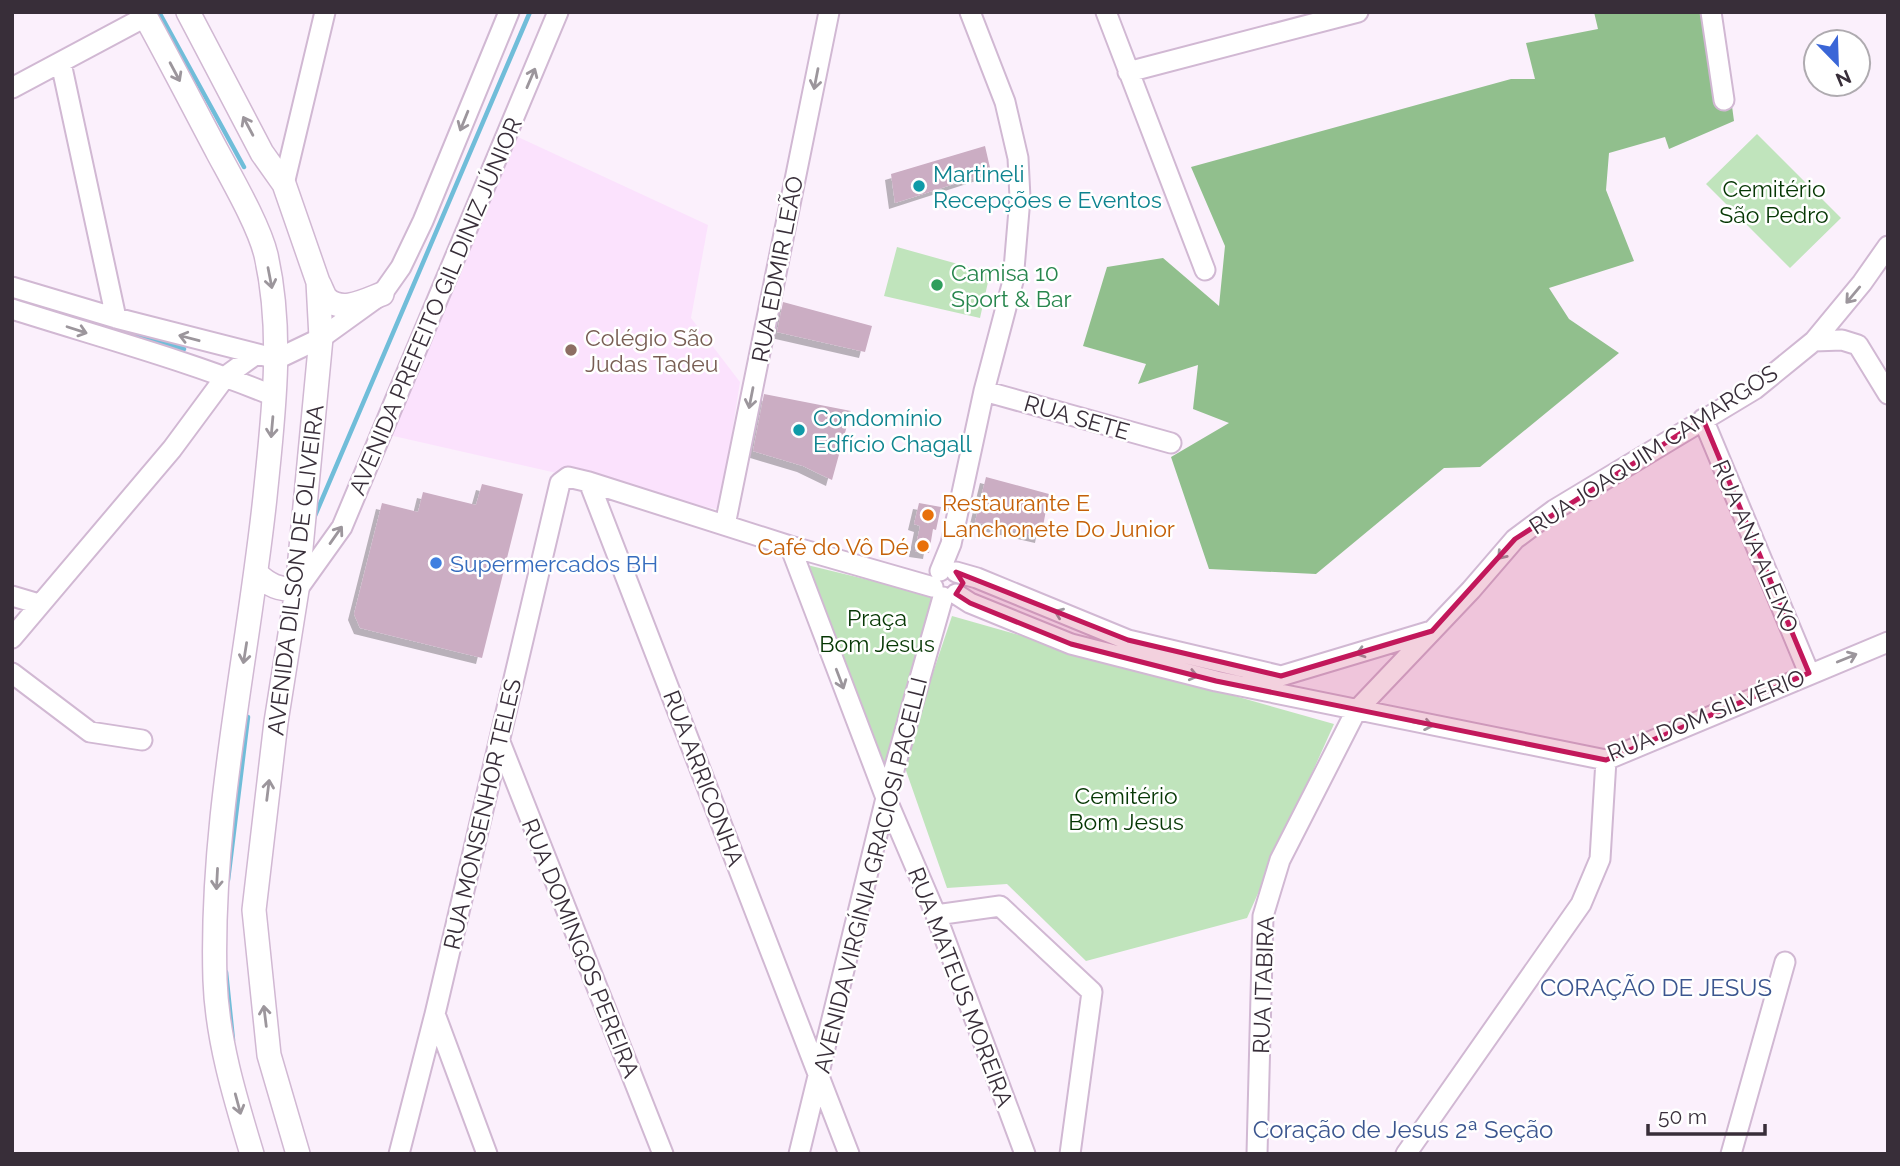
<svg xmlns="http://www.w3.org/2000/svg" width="1900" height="1166" font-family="Raleway,sans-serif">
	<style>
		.built { fill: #fbe2fd }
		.green { fill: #c0e4bc }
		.forest { fill: #91bf8d }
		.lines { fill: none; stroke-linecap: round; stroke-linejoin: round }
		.stream { stroke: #70bdd9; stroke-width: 4.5 }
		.building { fill: #cbadc3; filter: url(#shadow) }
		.minor-casing { stroke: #d1b8d3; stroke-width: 23 }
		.major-casing { stroke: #d1b8d3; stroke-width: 26 }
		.minor { stroke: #fff; stroke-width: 19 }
		.major { stroke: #fff; stroke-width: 23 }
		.oneway { stroke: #9c969c }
		.marked { fill: #c2185b; fill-opacity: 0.2; stroke: #c2185b; stroke-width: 5; stroke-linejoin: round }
		.culture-dot { fill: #0f9aa8; stroke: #fff; stroke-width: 2.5 }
		.leisure-dot { fill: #2e9e5b; stroke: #fff; stroke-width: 2.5 }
		.education-dot { fill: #8d6e63; stroke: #fff; stroke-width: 2.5 }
		.food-dot { fill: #e8710a; stroke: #fff; stroke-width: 2.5 }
		.shop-dot { fill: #3f7fe0; stroke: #fff; stroke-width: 2.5 }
		.labels { text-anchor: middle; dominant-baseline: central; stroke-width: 5; stroke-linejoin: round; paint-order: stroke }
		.culture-label { font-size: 23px; fill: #0d838f; stroke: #fff; text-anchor: start }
		.park-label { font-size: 23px; fill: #063704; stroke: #fff }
		.street-label { font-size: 23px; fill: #382e39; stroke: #fff }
		.leisure-label { font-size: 23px; fill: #27864d; stroke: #fff; text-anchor: start }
		.education-label { font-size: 23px; fill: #785e54; stroke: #fff; text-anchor: start }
		.food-label { font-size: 23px; fill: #c56008; stroke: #fff; text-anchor: start }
		.shop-label { font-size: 23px; fill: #366cbe; stroke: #fff; text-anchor: start }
		.neighbourhood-label { font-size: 24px; fill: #3b558f; stroke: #fff }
	</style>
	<defs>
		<filter id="shadow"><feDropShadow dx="-6" dy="6" stdDeviation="0" flood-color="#0004"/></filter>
	</defs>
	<rect width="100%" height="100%" fill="#fbf0fc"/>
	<path class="built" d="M518,137L708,225L691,318L740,382L720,510L389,435Z"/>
	<path class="green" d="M1757,134L1841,218L1790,268L1706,184Z
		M897,247L990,273L980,318L884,296Z
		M803,564L935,596L886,781Z
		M952,616L1334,724L1247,918L1086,961L1007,884L947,888L903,762Z"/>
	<path class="forest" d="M1594,12H1703L1717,109L1732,106L1734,121L1669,149L1665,137L1609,153L1606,190L1634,261L1549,288L1569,319L1619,353L1480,467L1444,468L1316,574L1209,569L1171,457L1229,423L1193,409L1198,365L1138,384L1146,364L1083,346L1107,267L1163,258L1219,306L1225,246L1191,167L1511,79H1535L1526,43L1598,29Z"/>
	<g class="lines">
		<path class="stream" d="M159,12L244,167
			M120,329L184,349
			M314,518L530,12
			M228,880L248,717
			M226,972L233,1040"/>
	</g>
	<path class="building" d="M985,146L991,172L895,203L891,174Z
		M783,302L872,326L865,352L777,332Z
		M764,394L851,411L832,480L803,466L753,451Z
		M986,477L1049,494L1041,537L975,522Z
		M482,484L523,494L482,658L360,628L354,614L382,503L418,512L423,492L476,505Z
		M919,503L941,507L936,530L933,529L929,553L915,551L920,526L914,524Z"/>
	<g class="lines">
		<g class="minor-casing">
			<path id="minor" d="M1106,12L1205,270
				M1711,12L1724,100
				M61,63L116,318
				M1128,72L1358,12
				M12,88L145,17
				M284,184L325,12
				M12,287L116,318L277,359L321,338L382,294L401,267L423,221L509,12
				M12,309C100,337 189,361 274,396
				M1814,341L1842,340L1858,345L1888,394
				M984,391L1171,443
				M1703,419L1809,673
				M589,482L849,1154
				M725,525L829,12
				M790,546L886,798L936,915L1025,1154
				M940,571L951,544L984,391L1013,281L1020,198L1018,158L1005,102L970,12
				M956,572L977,578L1128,640L1281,676L1431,631
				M297,590L342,527L558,12
				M956,594L970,603L1071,644L1216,681L1606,760L1888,642
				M12,596L39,604
				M12,638L172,449L226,376L255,355
				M12,673L90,732L142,740
				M500,742L663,1154
				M936,915L1000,906L1092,992L1070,1154
				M435,1014L487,1154
				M399,1154L435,1014L560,483L568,477L589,482L790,546L933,587
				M799,1154L886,798L943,597
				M1257,1154L1263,916L1280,860L1356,711L1471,590L1515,539L1554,510L1755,389L1814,341L1862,283L1888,246
				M1406,1154L1581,904L1600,859L1606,760
				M1731,1154L1785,962"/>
		</g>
		<g class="major-casing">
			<path id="major" d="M143,12C169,59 193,106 218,153C233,181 259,226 266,255C284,335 273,417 265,497C248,658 210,818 215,980C217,1039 235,1098 252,1154
				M188,12L262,153L284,184L318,282L321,338L297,590L276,722L254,910L269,1055L298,1154
				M318,282C321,287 323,294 326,298C341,314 366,300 382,294
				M257,574C269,586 279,589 297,590"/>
		</g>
		<use href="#minor" class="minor"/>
		<use href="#major" class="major"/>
	</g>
	<defs><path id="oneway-shaft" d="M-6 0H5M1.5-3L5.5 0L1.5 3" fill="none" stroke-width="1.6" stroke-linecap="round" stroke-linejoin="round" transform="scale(1.75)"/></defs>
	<g class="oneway">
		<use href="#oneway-shaft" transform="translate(175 72) rotate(62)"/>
		<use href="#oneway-shaft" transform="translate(531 78) rotate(-67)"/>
		<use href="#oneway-shaft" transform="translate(816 79) rotate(101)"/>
		<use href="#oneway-shaft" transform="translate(464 121) rotate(112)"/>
		<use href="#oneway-shaft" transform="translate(248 126) rotate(-118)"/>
		<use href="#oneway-shaft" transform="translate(270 278) rotate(79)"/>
		<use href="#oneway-shaft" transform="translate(1853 295) rotate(130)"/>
		<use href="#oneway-shaft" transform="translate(77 330) rotate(18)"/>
		<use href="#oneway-shaft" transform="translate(189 338) rotate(-165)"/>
		<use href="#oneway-shaft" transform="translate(751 398) rotate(101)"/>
		<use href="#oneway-shaft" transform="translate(272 427) rotate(95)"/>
		<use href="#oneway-shaft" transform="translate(336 535) rotate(-55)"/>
		<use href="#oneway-shaft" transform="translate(1505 551) rotate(131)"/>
		<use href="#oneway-shaft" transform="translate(1064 615) rotate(-158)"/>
		<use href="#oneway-shaft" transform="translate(1366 651) rotate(163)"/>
		<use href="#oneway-shaft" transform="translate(245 653) rotate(99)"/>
		<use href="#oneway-shaft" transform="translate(1847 658) rotate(-22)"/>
		<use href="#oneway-shaft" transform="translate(1188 674) rotate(14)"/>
		<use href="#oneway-shaft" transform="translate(840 679) rotate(69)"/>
		<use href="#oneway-shaft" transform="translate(1423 724) rotate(11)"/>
		<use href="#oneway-shaft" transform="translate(268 790) rotate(-83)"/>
		<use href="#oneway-shaft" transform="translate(217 879) rotate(93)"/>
		<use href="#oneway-shaft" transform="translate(265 1016) rotate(-97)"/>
		<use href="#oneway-shaft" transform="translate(238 1104) rotate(75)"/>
	</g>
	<path class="marked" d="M1703,419L1809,673L1606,760L1216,681L1071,644L970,603L956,594L963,583L956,572L1128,640L1281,676L1432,631L1515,539Z"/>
	<g class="culture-dot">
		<circle cx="919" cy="186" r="7"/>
		<circle cx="799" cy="430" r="7"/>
	</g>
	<circle class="leisure-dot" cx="937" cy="285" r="7"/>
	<circle class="education-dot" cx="571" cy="350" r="7"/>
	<g class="food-dot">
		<circle cx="928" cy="515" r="7"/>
		<circle cx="923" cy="546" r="7"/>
	</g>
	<circle class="shop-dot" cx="436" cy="563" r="7"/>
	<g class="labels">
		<g class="culture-label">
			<text x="933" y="173">Martineli<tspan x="933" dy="26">Recepções e Eventos</tspan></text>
			<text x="813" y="417">Condomínio<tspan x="813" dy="26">Edfício Chagall</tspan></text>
		</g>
		<g class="park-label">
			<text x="1774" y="188">Cemitério<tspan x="1774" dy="26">São Pedro</tspan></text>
			<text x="877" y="617">Praça<tspan x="877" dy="26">Bom Jesus</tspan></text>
			<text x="1126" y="795">Cemitério<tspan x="1126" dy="26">Bom Jesus</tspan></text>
		</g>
		<g class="street-label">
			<text transform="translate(777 269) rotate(-79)">RUA EDMIR LEÃO</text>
			<text transform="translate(435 306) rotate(-67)">AVENIDA PREFEITO GIL DINIZ JÚNIOR</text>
			<text transform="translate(1077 417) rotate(16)">RUA SETE</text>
			<text transform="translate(1653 449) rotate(-33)">RUA JOAQUIM CAMARGOS</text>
			<text transform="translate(1756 546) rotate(67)">RUA ANA ALEIXO</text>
			<text transform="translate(295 570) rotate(-83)">AVENIDA DILSON DE OLIVEIRA</text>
			<text transform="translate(1706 715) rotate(-22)">RUA DOM SILVÉRIO</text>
			<text transform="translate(704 778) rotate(69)">RUA ARRICONHA</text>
			<text transform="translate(482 814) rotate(-77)">RUA MONSENHOR TELES</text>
			<text transform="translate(870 875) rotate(-76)">AVENIDA VIRGÍNIA GRACIOSI PACELLI</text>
			<text transform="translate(581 948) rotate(68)">RUA DOMINGOS PEREIRA</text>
			<text transform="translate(1263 985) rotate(-88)">RUA ITABIRA</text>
			<text transform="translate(961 987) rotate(69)">RUA MATEUS MOREIRA</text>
		</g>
		<g class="leisure-label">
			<text x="951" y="272">Camisa 10<tspan x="951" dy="26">Sport &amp; Bar</tspan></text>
		</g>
		<g class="education-label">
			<text x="585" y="337">Colégio São<tspan x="585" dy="26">Judas Tadeu</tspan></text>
		</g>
		<g class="food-label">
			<text x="942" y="502">Restaurante E<tspan x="942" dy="26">Lanchonete Do Junior</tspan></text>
			<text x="909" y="546" text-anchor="end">Café do Vô Dé</text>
		</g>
		<g class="shop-label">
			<text x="450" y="563">Supermercados BH</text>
		</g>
		<g class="neighbourhood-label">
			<text x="1656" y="987">CORAÇÃO DE JESUS</text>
			<text x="1403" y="1129">Coração de Jesus 2ª Seção</text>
		</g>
	</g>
	<rect width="1900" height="1166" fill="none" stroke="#382e39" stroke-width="28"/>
	<g transform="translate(1837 63) rotate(157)"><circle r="33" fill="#ffffff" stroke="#afabb0" stroke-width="2"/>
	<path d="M0-5L12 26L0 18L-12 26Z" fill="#3a66d7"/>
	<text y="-10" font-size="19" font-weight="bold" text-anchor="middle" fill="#382e39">N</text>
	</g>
	<path d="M1648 1124v10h117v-10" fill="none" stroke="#382e39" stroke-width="3.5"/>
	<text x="1658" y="1124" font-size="21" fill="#382e39" stroke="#ffffff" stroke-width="5" paint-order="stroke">50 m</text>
</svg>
